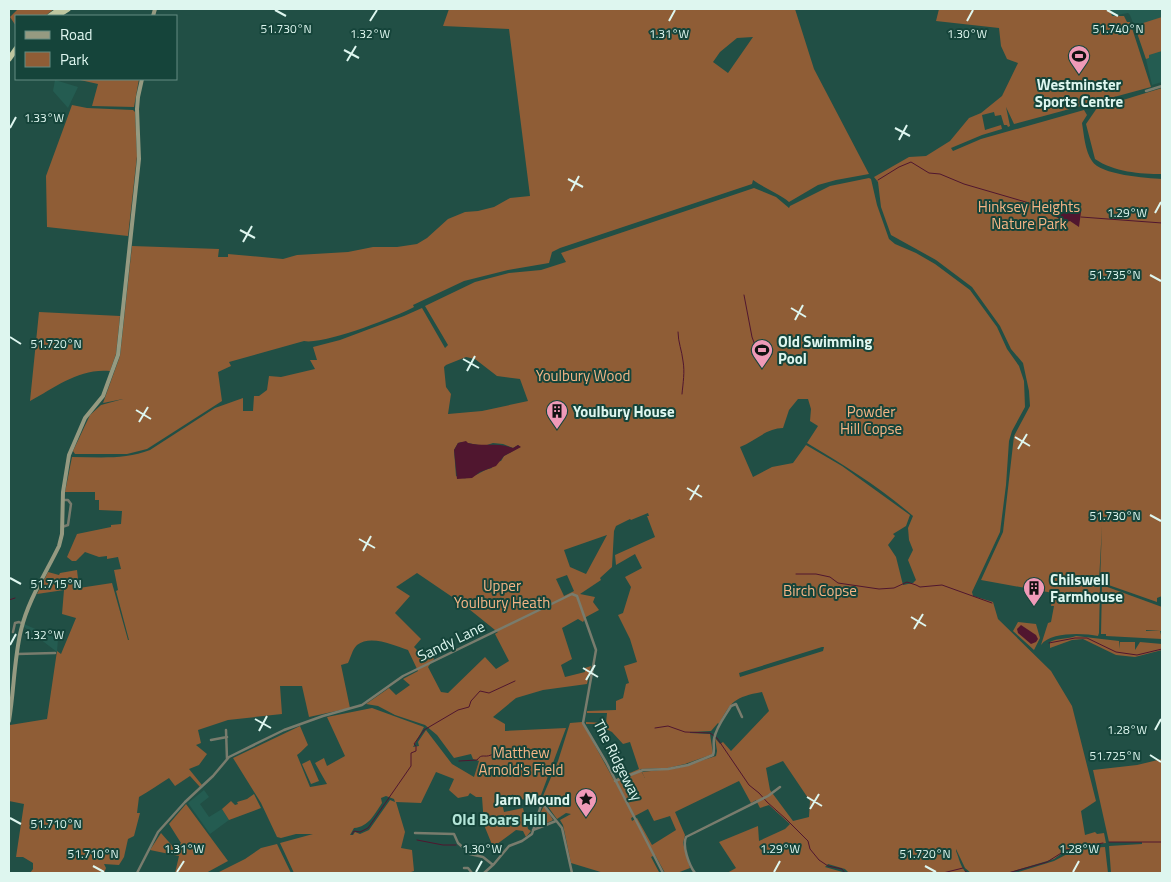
<svg xmlns="http://www.w3.org/2000/svg" width="1171" height="882" font-family="'Titillium Web',sans-serif">
	<style>
		.built { fill: #245c51 }
		.green { fill: #8f5d36; fill-rule: evenodd }
		.water { fill: #50162f }
		.lines { fill: none; stroke-linecap: round; stroke-linejoin: round }
		.stream { stroke: #50162f; stroke-width: 1 }
		.street { stroke: #797c6d; stroke-width: 2.5 }
		.secondary { stroke: #959a81; stroke-width: 4 }
		.highway { stroke: #bec69f; stroke-width: 5.5 }
		.ticks { fill: none; stroke: #def6ef; stroke-width: 2 }
		.labels { text-anchor: middle; dominant-baseline: central; stroke-width: 4; stroke-linejoin: round; paint-order: stroke }
		.poi-label { font-size: 15px; font-weight: bold; fill: #def6ef; stroke: #15443a; text-anchor: start }
		.park-label { font-size: 15px; fill: #f5b586; stroke: #15443a }
		.street-label { font-size: 15px; fill: #def6ef; stroke: #15443a }
		.neighbourhood-label { font-size: 16px; font-weight: bold; fill: #b5e6d9; stroke: #15443a }
		.ticks-label { font-size: 12px; text-anchor: middle; fill: #def6ef; stroke: #15443a; stroke-width: 4; stroke-linejoin: round; paint-order: stroke }
	</style>
	<rect width="100%" height="100%" fill="#214f45"/>
	<path class="built" d="M1110,9H1162V82L1152,85L1144,51L1130,15L1128,13L1112,16Z
		M55,80L78,87L68,108L53,91Z
		M24,624L58,639L57,652L23,626Z
		M204,790L209,797L200,804L209,817L222,809L229,820L210,834L188,803Z"/>
	<path class="green" d="M18,9H54L45,16H16V26L10,17Z
		M449,9H795L814,69L869,174L836,180L818,185L789,202C780,194 764,188 753,180L752,184L560,248L552,252L549,263L508,270L464,281L413,305L414,307C395,317 324,345 304,341L229,362L231,366L218,372L222,401L147,449L127,454H75L73,451L90,415L101,405L123,399L103,403L120,356L132,246L219,249L218,257H228V254L283,259L297,255L348,252L373,247H397L417,244L427,238L448,219L465,212L478,211L494,207L510,198L530,196L509,29L443,26ZM753,37L728,73L713,62L720,52L737,38Z
		M939,9H1110L1112,16H1124L1127,22H1130L1151,87L1014,124L1006,107L1010,126L1008,127L1007,125H1004L1001,115L995,116L994,112L982,115L985,130L1001,125L1002,129L982,135L951,148L953,151L981,139L1084,110L1087,115L1082,123C1084,135 1085,151 1092,161C1100,175 1147,178 1162,179V596L1157,598V602L1100,582L1102,526L1099,581L1097,583L1100,585L1099,633L1098,636C1083,633 1050,632 1041,645L1048,623L1051,622L1054,606H1051L1053,593L981,580L1003,532L1014,436L1030,406L1029,391L1023,363L1011,349L1000,326L972,287L936,260L891,235L881,207L878,182L874,177L909,157L926,156L950,141L969,118L981,113L1002,96L1018,63L1007,59L1001,46L999,28L936,21Z
		M1162,17V51L1149,55V58L1146,59L1136,30L1141,29L1140,24Z
		M81,79H139L134,107L92,106L98,84L80,80Z
		M1162,88V174C1140,174 1114,172 1095,159L1086,124L1097,108Z
		M72,105L87,108L133,110L135,112L137,156L128,236L47,227L46,176Z
		M869,178L871,179L877,205L889,239L895,244L916,253L935,264L970,290L997,327L1007,349L1019,366L1024,381L1025,407L1012,431L1009,441L1006,485L1000,532L972,592L973,596L993,602L998,619L1051,671L1072,706L1096,801L1081,811L1085,835L1095,832L1097,834L1104,833L1106,843L1083,845L1066,850L1054,859L1007,873H971L965,868L956,849V851C959,858 961,869 967,873H849L845,869L828,864L825,867L846,873H727L736,868L719,842L758,826L759,841L785,829L790,824L769,805L760,808L756,800L751,803L739,781L675,812L685,835L683,843L690,868L677,873H665L655,855L651,857L659,872L656,873H604L571,863L563,825L560,820L571,814L566,813L557,819L546,804L543,796L558,761L570,723L582,722L615,782L616,779L639,769L630,742L623,744L612,732L600,726V724H586V722L606,723L607,713H587V711L616,710V701L623,698L626,684L629,683L624,666L637,662L630,639L618,615L623,613L631,587L625,577L642,568L635,554L616,565L615,555L655,537L647,516H649L648,513L631,520L630,519L616,526L614,531L612,567L600,578L601,580L580,594L595,597L593,602L599,610L586,617L583,622L578,619L562,628L572,659L561,665L565,677L585,672V668L591,666L587,684L543,690L516,698L493,717L505,724V731L566,728L541,795L540,804L518,798L502,803L504,812L523,808L528,829L531,831L526,837L523,831L516,830L493,847L484,825L482,797H476L470,793L468,796L458,798L449,790L454,779L436,772L421,803L396,802L405,832L401,848L412,850L414,871L408,873H294L280,843L313,834H296L281,838L277,837L261,803L233,758L300,726L308,745C304,748 302,752 297,755L310,787L327,784L315,763L324,758L327,766L345,756L327,717L372,708L424,727L413,747L419,746L418,742L426,730L452,764L474,777L479,761L473,759L471,754L454,758L437,735L425,725L395,715L378,706L366,704L389,688L396,695L410,685L403,679L418,671L408,650C395,646 371,634 357,645C352,650 351,657 348,663L341,665L350,708L309,717L302,686H280L282,714L228,720L198,730L201,743L196,745L207,754L199,765L189,769L202,785L200,787L190,776L175,786L169,778C159,784 150,791 139,797L137,813H140L134,836L128,839L124,857L119,865L104,864L106,868L104,873H30L33,869V863L23,857H16L24,804L9,801V729L10,725L47,719L57,651L61,654L76,618L62,614L64,590L37,594L48,572L59,575L60,573L77,570L79,588L112,583L128,640H129L116,591L118,590L114,570L121,569L118,557L107,559V556L99,557L85,552L76,561H72L67,557L77,534L111,527V525L121,524L122,511L99,510V500H95V492H65L72,457C98,457 125,460 150,450L215,408L243,398V411H253L254,396H259L267,390L269,376L281,377L315,369L310,360H317L313,347L340,340L404,316L422,308L445,348L448,345L425,306L475,282L509,273L541,270L566,262L561,253L754,188L776,197L789,208L790,206L830,186ZM466,357L475,359L497,376L520,379L528,401L482,411L448,414L451,394L446,387L444,367L446,365ZM798,399H808L811,409L810,421L818,426L807,443C844,465 881,488 913,516L908,528L909,540L913,550L908,560L916,580L913,583L903,585L896,557L888,545L895,536L893,534L906,526L910,515L842,466L806,445L793,463L772,467L753,477L740,447C755,441 767,428 783,428L789,410ZM462,442L484,446L493,443L503,444L513,448L518,445L520,447L504,456L501,461L495,462L494,458L489,457L482,459L481,463L485,466H491L492,468C478,471 471,483 456,476L454,450L458,443ZM607,535L586,574L570,567L564,550ZM417,573L464,605L495,630L498,632L495,634L509,661L496,669L485,657L448,693L441,692L428,667L434,659L428,650L419,652L414,647L421,639L395,613L410,596L396,587ZM567,575L574,591L564,596L556,579ZM822,647H824L823,651L740,677L739,673ZM762,692L769,711L731,751L723,742L720,744L715,738L717,751L716,756L678,768L642,772L645,778L640,769L668,768L685,764L713,754L710,734L690,733V732L711,731L718,723L719,724C731,701 735,697 762,692ZM783,761L810,801L809,817L793,821L770,790L766,768ZM386,796L394,799L395,802L390,800L369,830L360,834L355,832L353,835H350L354,828C369,827 375,813 382,803L381,798ZM648,809L654,821L670,816L676,830L652,845L637,818L632,821L631,818Z
		M39,312L120,316L116,354L110,371C79,368 56,387 30,401Z
		M1102,585L1162,607V629L1161,631L1146,630V631H1160L1162,639L1106,636V634H1101Z
		M1018,622L1036,624L1040,638L1034,650L1013,631Z
		M1076,636L1119,641L1120,649V642H1135V650L1140,642L1162,644V650L1135,657L1116,655L1083,639L1072,640L1050,648V642C1057,638 1068,639 1076,636Z
		M1162,759V873H1111L1109,846L1142,844V842H1109L1093,770L1137,765Z
		M310,760L319,781L311,784L302,764Z
		M254,794L261,808L229,820L222,809L231,801L235,805L238,804L237,802L247,799Z
		M186,804L228,861L206,873H175L179,856L150,850L161,833L175,849L181,843L169,824Z
		M544,805L553,820L541,826H535Z
		M277,844L291,873H217L245,859L261,848Z
		M1105,847L1108,873H1015L1054,861L1071,852L1086,848Z"/>
	<path class="water" d="M1050,206L1066,211H1074L1077,209H1079L1081,212L1079,227L1070,221L1066,222L1046,212Z
		M466,441L468,443C484,447 497,442 513,448L518,445L521,447L504,456L496,466L480,472L472,478L457,479L454,450L458,443Z
		M1021,625L1036,635L1038,639L1036,642L1031,644L1018,633L1017,629Z"/>
	<g class="lines">
		<path class="stream" d="M878,180L899,167L911,162L929,173L940,174L964,184L1060,212
			M1081,217L1162,223
			M744,295L752,337L759,356
			M678,332C678,342 682,351 683,361C685,372 683,383 682,394
			M796,574H816L830,577L838,583L879,589L894,588L907,582L916,585L920,587L942,585L992,603
			M9,600L15,598
			M1049,643L1075,638H1087L1116,652L1137,655L1162,649
			M655,728L668,726L685,732L710,733L717,738L749,785L759,793L767,802L786,819L808,841L810,849L819,860L828,866L842,869L845,873
			M459,761L477,760C482,753 484,758 491,755C498,753 502,749 510,749
			M352,834L354,831L360,832L368,828L411,766V753L416,751V746L414,744L424,730L458,710L469,707L471,701L480,691L489,693L515,681
			M417,840L443,845H456
			M1109,842H1162
			M965,871L968,873
			M943,873L963,868
			M1008,873L1047,862L1066,850L1103,843"/>
		<path class="street" d="M1146,91L1162,86
			M62,527L68,525L71,504L68,500H63
			M13,632L15,623L19,622L23,624
			M17,654L55,653
			M226,730L227,759
			M211,740L227,737
			M615,781L643,770L668,769L688,765L713,755C715,750 713,745 714,739C716,727 725,716 731,706L736,704L742,717
			M542,803L562,828L572,873
			M533,830L556,821
			M415,833L454,834L458,843L470,854L483,857L493,865
			M464,868H468L472,873
			M137,873L158,832L185,802L213,776L229,757L284,730L323,716L362,705L403,676L572,594L577,596L596,650L583,723L606,762L663,873
			M484,873L494,864L509,846L522,841L532,834L542,802
			M695,873C689,865 682,846 686,837L768,796L780,787"/>
		<path class="secondary" d="M153,16L155,9
			M9,721C14,691 14,659 21,630C28,600 46,573 59,546L62,534L63,492L69,455L85,418L103,396L118,355L139,159L137,109L138,97L142,79"/>
		<path class="highway" d="M50,16L60,9
			M57,16L68,9
			M9,59L16,49"/>
	</g>
	<path class="ticks" d="M275,10L286,16M1107,10L1118,16M370,21L377,10M669,21L675,10M967,21L973,10M344,50L359,58M347,61L356,46M10,128L16,117M895,128L910,136M899,140L907,125M568,179L583,187M571,191L579,176M1155,213L1161,202M240,230L255,238M243,242L252,226M1150,275L1161,281M791,308L806,317M795,320L803,305M10,337L21,344M463,359L479,368M467,371L475,356M136,410L151,419M139,422L148,407M1015,437L1030,446M1018,449L1027,434M687,488L702,497M690,500L699,485M1150,515L1161,521M359,539L375,548M363,551L371,536M10,578L21,584M911,617L926,626M914,629L923,614M10,645L16,634M583,668L598,677M586,680L595,665M255,719L271,728M1155,730L1161,719M259,731L267,716M1150,755L1161,762M807,797L822,806M810,809L819,794M10,818L21,824M93,866L104,872M925,866L936,872M177,872L184,861M476,872L482,861M774,872L780,861M1073,872L1079,861"/>
	<defs>
		<g id="stadium-pin" transform="scale(1.125)"><path d="M0 17L-7.5 6A9.5 9.5 0 1 1 7.5 6Z" fill="#ef9ab8" stroke="#15443a"/><path d="M0-5a6.5 5 0 1 0 0 10a6.5 5 0 1 0 0-10ZM-3.5-1.8h7v3.6h-7Z" fill="#111"/></g>
		<g id="building-pin" transform="scale(1.125)"><path d="M0 17L-7.5 6A9.5 9.5 0 1 1 7.5 6Z" fill="#ef9ab8" stroke="#15443a"/><path d="M-4-6H4V6H1V3H-1V6H-4ZM-2.5-4.3h1.7v1.8h-1.7ZM.8-4.3h1.7v1.8H.8ZM-2.5-1h1.7V.8h-1.7ZM.8-1h1.7V.8H.8Z" fill="#111"/></g>
		<g id="sight-pin" transform="scale(1.125)"><path d="M0 17L-7.5 6A9.5 9.5 0 1 1 7.5 6Z" fill="#ef9ab8" stroke="#15443a"/><path d="M0-6L1.8-2.2L6-1.7L2.9 1.2L3.7 5.4L0 3.3L-3.7 5.4L-2.9 1.2L-6-1.7L-1.8-2.2Z" fill="#111"/></g>
	</defs>
	<g fill-rule="evenodd">
		<use href="#stadium-pin" x="1079" y="56"/>
		<use href="#stadium-pin" x="762" y="350"/>
		<use href="#building-pin" x="557" y="411"/>
		<use href="#building-pin" x="1034" y="588"/>
		<use href="#sight-pin" x="586" y="799"/>
	</g>
	<g class="labels">
		<g class="poi-label">
			<text x="1079" y="84" text-anchor="middle">Westminster<tspan x="1079" dy="17">Sports Centre</tspan></text>
			<text x="778" y="341">Old Swimming<tspan x="778" dy="17">Pool</tspan></text>
			<text x="573" y="411">Youlbury House</text>
			<text x="1050" y="579">Chilswell<tspan x="1050" dy="17">Farmhouse</tspan></text>
			<text x="570" y="799" text-anchor="end">Jarn Mound</text>
		</g>
		<g class="park-label">
			<text x="1029" y="206">Hinksey Heights<tspan x="1029" dy="17">Nature Park</tspan></text>
			<text x="583" y="375">Youlbury Wood</text>
			<text x="871" y="411">Powder<tspan x="871" dy="17">Hill Copse</tspan></text>
			<text x="502" y="585">Upper<tspan x="502" dy="17">Youlbury Heath</tspan></text>
			<text x="820" y="590">Birch Copse</text>
			<text x="521" y="752">Matthew<tspan x="521" dy="17">Arnold's Field</tspan></text>
		</g>
		<g class="street-label">
			<text transform="translate(451 641) rotate(-26)">Sandy Lane</text>
			<text transform="translate(618 760) rotate(63)">The Ridgeway</text>
		</g>
		<g class="neighbourhood-label">
			<text x="499" y="819">Old Boars Hill</text>
		</g>
	</g>
	<g class="ticks-label">
		<text x="1118" y="33">51.740°N</text>
		<text x="286" y="33">51.730°N</text>
		<text x="370" y="38">1.32°W</text>
		<text x="669" y="38">1.31°W</text>
		<text x="967" y="38">1.30°W</text>
		<text x="44" y="122">1.33°W</text>
		<text x="1127" y="217">1.29°W</text>
		<text x="1115" y="279">51.735°N</text>
		<text x="56" y="348">51.720°N</text>
		<text x="1115" y="520">51.730°N</text>
		<text x="56" y="588">51.715°N</text>
		<text x="44" y="639">1.32°W</text>
		<text x="1127" y="734">1.28°W</text>
		<text x="1115" y="760">51.725°N</text>
		<text x="56" y="828">51.710°N</text>
		<text x="184" y="853">1.31°W</text>
		<text x="482" y="853">1.30°W</text>
		<text x="780" y="853">1.29°W</text>
		<text x="1079" y="853">1.28°W</text>
		<text x="93" y="858">51.710°N</text>
		<text x="925" y="858">51.720°N</text>
	</g>
	<rect width="1171" height="882" fill="none" stroke="#def6ef" stroke-width="20"/>
	<rect x="15" y="15" width="162" height="65" fill="#15443a" stroke="#658b82"/>
	<rect x="25" y="31" width="25" height="8" fill="#959a81" stroke="#658b82"/>
	<text x="60" y="40" font-size="15" fill="#def6ef">Road</text>
	<rect x="25" y="52" width="25" height="15" fill="#8f5d36" stroke="#658b82"/>
	<text x="60" y="65" font-size="15" fill="#def6ef">Park</text>
</svg>
